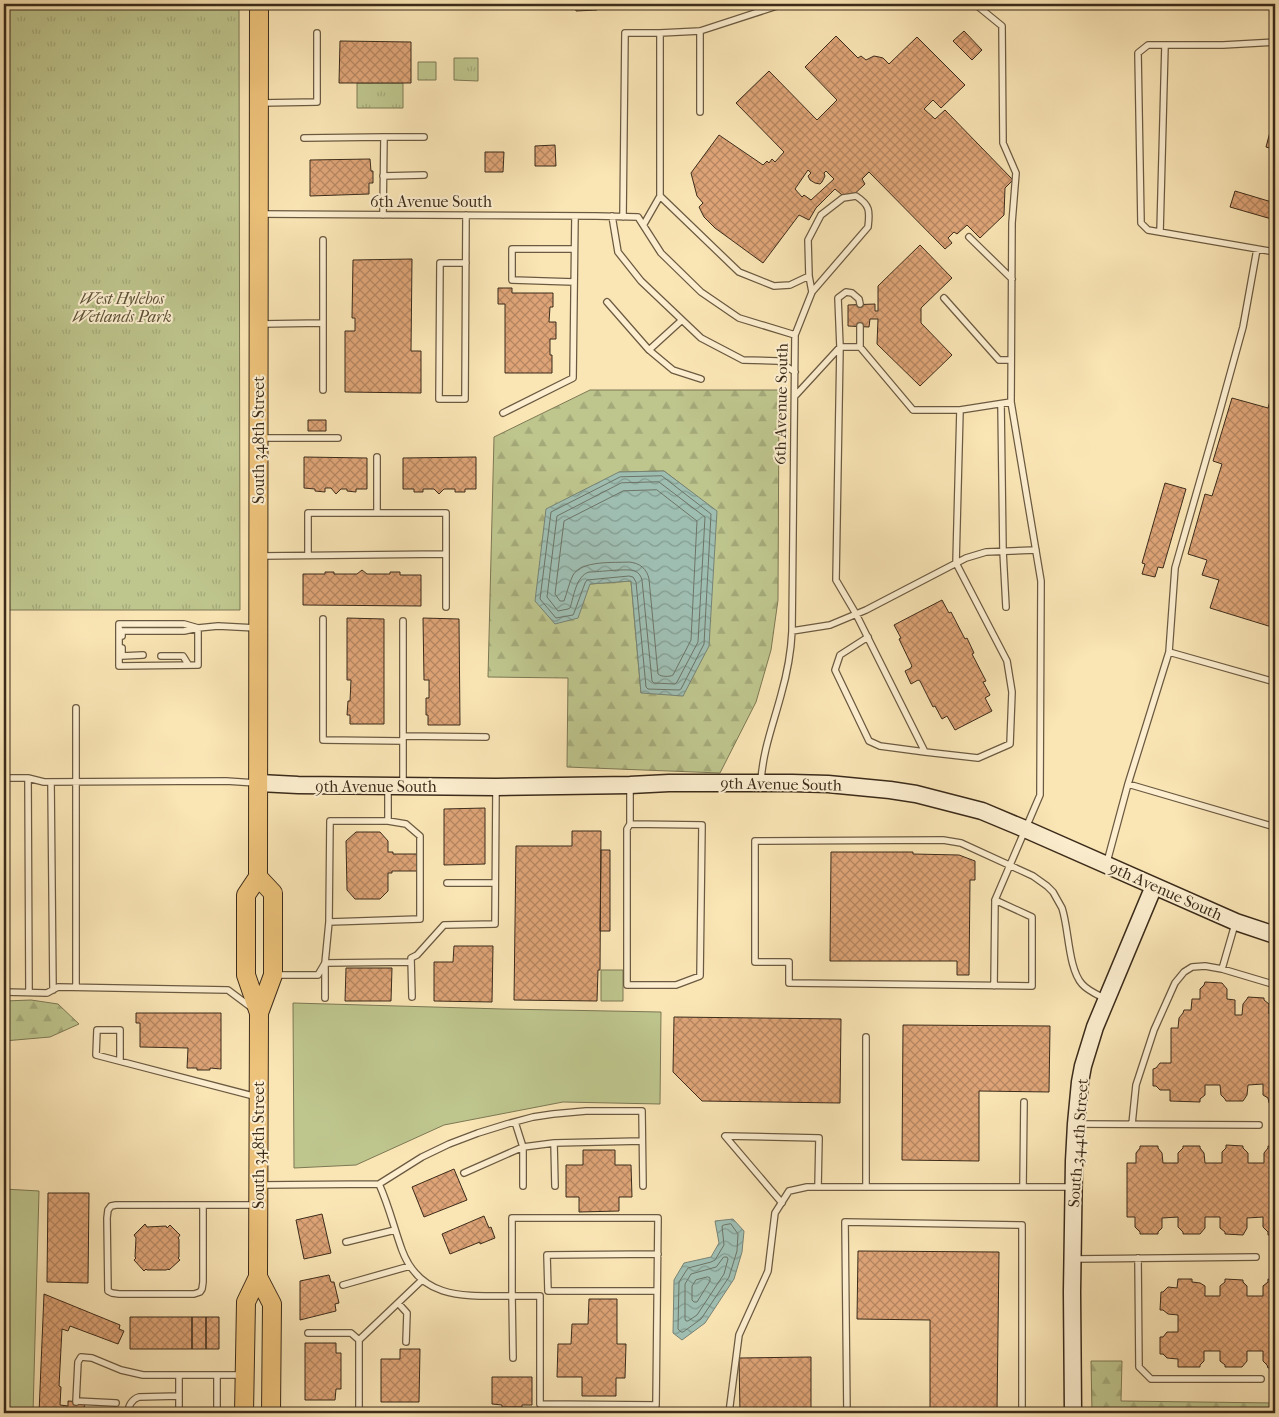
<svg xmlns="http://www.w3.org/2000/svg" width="1279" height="1417" font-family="'IM FELL French Canon',serif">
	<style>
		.grass { fill: #bec58d; stroke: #7c7854 }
		.forest { fill: url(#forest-firs); stroke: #7c7854; fill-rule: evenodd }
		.park { fill: url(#park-tufts); stroke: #7c7854 }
		.water { fill: url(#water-waves); stroke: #778375 }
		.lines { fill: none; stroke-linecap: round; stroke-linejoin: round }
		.shore { stroke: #6d7466; stroke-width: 1 }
		.building { fill: url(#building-cross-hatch); stroke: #3b2b1a; fill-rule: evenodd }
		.lane-casing { stroke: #6b5a41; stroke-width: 8 }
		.secondary-casing { stroke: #3b2b1a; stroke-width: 19 }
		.primary-casing { stroke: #3b2b1a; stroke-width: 20 }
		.lane { stroke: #fceecf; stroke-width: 5.5 }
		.secondary { stroke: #fceecf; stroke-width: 16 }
		.primary { stroke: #edc27a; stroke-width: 18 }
		.labels { text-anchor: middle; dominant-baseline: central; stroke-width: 4; stroke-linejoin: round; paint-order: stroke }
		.street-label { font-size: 16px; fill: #3b2b1a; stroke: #fceecf }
		.park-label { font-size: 16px; font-style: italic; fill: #5c5237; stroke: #fceecf }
	</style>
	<defs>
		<pattern id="forest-firs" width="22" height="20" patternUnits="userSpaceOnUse" patternTransform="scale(1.25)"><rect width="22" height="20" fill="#bec58d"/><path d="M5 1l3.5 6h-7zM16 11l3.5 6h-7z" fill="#a4a979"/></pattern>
		<pattern id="park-tufts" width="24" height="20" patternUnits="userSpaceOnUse" patternTransform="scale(1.25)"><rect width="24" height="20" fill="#bec58d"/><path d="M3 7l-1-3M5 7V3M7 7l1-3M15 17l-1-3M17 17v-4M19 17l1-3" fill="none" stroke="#a4a979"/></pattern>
		<pattern id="water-waves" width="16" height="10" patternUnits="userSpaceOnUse" patternTransform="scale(1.25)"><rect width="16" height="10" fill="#9fbeb2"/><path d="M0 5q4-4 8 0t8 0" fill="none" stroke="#839b90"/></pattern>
		<pattern id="building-cross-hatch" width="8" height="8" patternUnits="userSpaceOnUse" patternTransform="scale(1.25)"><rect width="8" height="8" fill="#dea477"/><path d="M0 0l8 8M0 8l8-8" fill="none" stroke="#b58661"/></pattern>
	</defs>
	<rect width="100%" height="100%" fill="#fae5b5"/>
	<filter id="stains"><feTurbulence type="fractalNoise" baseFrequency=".004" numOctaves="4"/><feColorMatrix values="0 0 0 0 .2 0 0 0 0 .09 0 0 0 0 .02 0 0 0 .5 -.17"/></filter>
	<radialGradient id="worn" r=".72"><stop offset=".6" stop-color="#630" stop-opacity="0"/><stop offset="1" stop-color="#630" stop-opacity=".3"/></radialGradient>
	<path class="grass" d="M601,970H623V1001H601Z
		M293,1003L503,1009L661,1012L660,1104L563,1102L444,1125L356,1165L294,1168Z
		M4,1189L39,1191L33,1413L4,1406Z"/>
	<path class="forest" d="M590,390H779L778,600L771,650L756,702L720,773L567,767L568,678L488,677L494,437ZM664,471L716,511L641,693L631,581L590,584L619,472Z
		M31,1000L58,1004L79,1024L50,1037L4,1041V1001Z
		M1091,1361H1122L1121,1401L1275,1403V1413H1092Z"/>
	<path class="park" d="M4,4H239L240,610H4Z
		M454,58H478V81L454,80Z
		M418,62H436V80H418Z
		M357,83H403V108H357Z"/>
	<path class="water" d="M664,471L717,511L709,646L683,696L641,693L631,581L590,584L578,618L555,624L535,601L546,509L619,472Z
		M733,1219L744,1231L742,1252L734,1279L705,1323L682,1340L673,1333L674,1280L684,1263L711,1257L719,1243L715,1221Z"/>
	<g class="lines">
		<path class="shore" d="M662,476L711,514L704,644L681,689L679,690L648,689L646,687L636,582L633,577L629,576L587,580L585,583L574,613L573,615L556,618L540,599L551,512L620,477Z
			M659,482L705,517L698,642L677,682L675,684L654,683L652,681L642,580C641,576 639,573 635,571C628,568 599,572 589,572C576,576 574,596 570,608L568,609L558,611L547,597L557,516L621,483Z
			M657,490L697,521L691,640L673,675C670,677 661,677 658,674L649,579C647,569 640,563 629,562C614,563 582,560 573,575C569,583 567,593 564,601H560L555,594L564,521L623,491Z
			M731,1224L738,1234L737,1251L729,1277L701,1319L683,1332H681L678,1329L679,1282L688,1268L711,1262L715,1260L724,1245L722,1226L724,1225Z
			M724,1257H727L728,1259L724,1274L697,1315L688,1321H686L685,1319V1284L691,1274L716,1267Z
			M708,1277L710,1278V1281L697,1302H694L692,1300V1286L696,1280Z"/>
	</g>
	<path class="building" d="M575,4H597V10L576,11Z
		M964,31L982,50L972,60L953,41Z
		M836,36L858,58L861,56L866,60L874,56L879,57L883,58L889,64L917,37L965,85L941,108L933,100L924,109L935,119L945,110L1013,180L1005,188L1004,215L980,238L967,225L957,234L954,232L948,238L952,243L945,249L869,172L862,179L865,184L848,200L835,189L816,208L809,220L799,215L763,263L715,228L704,217L699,207L703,203L697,196L691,173L719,135L763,165L767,161L769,163L772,159L775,162L784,152L736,103L769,71L817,120L837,100L805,67ZM808,170L811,173L808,176L810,180L815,183L820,184L822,182L825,176L824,173L826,171L834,179L811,200L804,195L802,197L795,189Z
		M340,41L411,42V83H339Z
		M1275,113V150L1266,147Z
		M555,145L556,166H535V146Z
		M485,152H504L503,172H485Z
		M370,159L371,171H373V183H369V194L310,196V160Z
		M1235,191L1275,203V220L1230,207Z
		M920,245L952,278L921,308V323L952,355L920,386L877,344L878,319H870L869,327L848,326V305L875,304V311H878V286Z
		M412,259L411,351H421V393L345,392V331H355V318H352L353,260Z
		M498,288H512V293H553V307H550L549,322H556V339H550V355H552V373H505V304H498Z
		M1275,384V628L1210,608L1219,580L1202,575L1207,560L1188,554L1205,494L1212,496L1222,464L1213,461L1232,398L1268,408Z
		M308,420H326V431H308Z
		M304,457L367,458V489H356V492L347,491V489H341L336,494L331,488H325V492L315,491V489L304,488Z
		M476,457V489H465V492H455V489H444L439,494L434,489H423V492H414V489H403V458Z
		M1165,483L1186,489L1163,568L1158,567L1155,577L1142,574L1145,564L1142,563Z
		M362,570L367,574H390V572H400V575H421V606L303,605V574H325V572H334V574H357Z
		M942,600L949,613L951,612L965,639L967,638L974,653L972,654L986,681L983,682L990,695L985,698L992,711L955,730L947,716L942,719L935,706L933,707L920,681L918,680L911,684L905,671L911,668V667L912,666L899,639L901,638L894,625Z
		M347,618L384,619V724H350V715H347L348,701H350L351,680H347Z
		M423,618L459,619L460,725H428V715H426V698H429V680H424Z
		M485,808V864L444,865V809Z
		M572,831H601L600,970H598L597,1001L514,1000L516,846H572Z
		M356,832H380L388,841V852H393V854H418V871H392V873H388V891L380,899H355L347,890L346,841Z
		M601,850H610V931H600Z
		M831,852H913V854L959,855L975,861V880H970L969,975H957V961H830Z
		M454,946H493L492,1002L434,1001V962H453Z
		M346,968H392L391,1001H345Z
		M1205,982L1222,983L1227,989V999L1235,1000V1015H1242L1243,1004L1247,999L1248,997L1264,998V1000L1269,1004V1014H1275V1103H1269L1268,1098L1263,1095V1084L1248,1085L1247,1095L1243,1101H1226L1225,1099L1221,1095L1220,1085H1205V1095L1200,1099V1102L1170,1101V1090H1160L1156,1086H1153V1069L1156,1068L1160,1063H1171V1028H1178L1179,1018L1183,1013L1184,1010H1191L1192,999H1200V989L1204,985Z
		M136,1013H221V1069L210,1068V1070H197V1068H187L188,1048L140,1047V1023H136Z
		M674,1017L841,1019L840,1103L702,1101L673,1072Z
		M903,1025L1050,1026L1049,1092L979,1091V1161L902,1160Z
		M1226,1145L1243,1146V1148L1248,1153V1163H1264V1153L1268,1148V1146H1275V1235H1268V1232L1263,1227V1217L1247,1218V1228L1243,1235L1225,1234V1232L1220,1228V1217H1205V1228L1200,1234H1183V1232L1178,1227V1217L1162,1218V1228L1158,1232V1234H1140V1232L1135,1227V1217H1127V1163H1136V1153L1140,1148V1146H1158V1148L1162,1153L1163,1163H1178V1153L1183,1148V1146H1200V1148L1204,1153L1205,1163H1222V1152L1226,1148Z
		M583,1150H615V1165H631L632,1197H619V1211L579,1212V1197H566V1165H583Z
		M454,1169L467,1200L424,1217L412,1187Z
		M48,1193H89L88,1283L47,1282Z
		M322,1214L331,1253L304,1259L296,1220Z
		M484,1216L489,1228L491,1227L495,1238L480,1244V1242L450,1254L442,1234Z
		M145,1224L147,1227L166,1226L167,1228L170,1225L180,1235L178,1238L179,1239V1257L178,1258L180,1260L169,1270L168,1269L166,1270H147L146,1269L144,1271L134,1260L136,1258L135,1257L136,1238L134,1235Z
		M858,1251L999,1252L997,1412L930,1411V1320L857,1319Z
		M329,1275L331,1282H334L339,1303L335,1304L336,1311L300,1320V1281Z
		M1178,1279H1192V1282L1200,1283L1205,1286V1296H1220V1286L1225,1282V1279L1243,1280V1282L1247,1286V1296H1263V1286L1268,1282V1279L1275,1280V1368H1268L1267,1365L1263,1361V1351H1247V1361L1242,1367H1225V1365L1220,1361V1351H1204V1361L1200,1365V1367H1178V1359L1167,1358L1163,1354H1160V1337H1163L1167,1332H1178V1315L1168,1314L1163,1310H1160L1161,1292H1163L1168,1287L1177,1288Z
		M44,1294L120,1325L119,1329L124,1331L118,1344L70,1326L68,1331L62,1329L59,1386L61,1387L60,1405L68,1406V1401L85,1402L84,1413H68V1412H66V1413H39Z
		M589,1299H617V1344H626L625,1378H616V1396H582V1377H557L558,1344H571L572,1324H588Z
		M130,1317H192V1349H130Z
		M192,1317H206V1349H192Z
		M206,1317H219V1349H206Z
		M305,1343H336V1353H341V1389H336L335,1400H305Z
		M400,1349H420L419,1402H381V1359H400Z
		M811,1357V1412L740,1413L739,1358Z
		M492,1377H532V1405H522V1407H502V1405L492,1404Z
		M133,1412H159V1413H133Z"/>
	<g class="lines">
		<g class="lane-casing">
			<path id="lane" d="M975,4L1002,26L1003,143L1016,173L1012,223L1011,402L1041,581L1040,795L995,900L994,986
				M1275,42L1223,45H1148L1138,53L1141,223L1148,230L1275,252
				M260,103L317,102V33
				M700,112V31
				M384,137H424
				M304,138L384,137L383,215
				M383,176L424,175
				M660,196L739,272L774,286L790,285L809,276
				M261,214L596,216L638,217L661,253L701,292L739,318L795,335L792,631C791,653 787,674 781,695C773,725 763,750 761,781
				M612,216L618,252L641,281L701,338L743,360L778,361L795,372
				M623,217L625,33H660
				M644,224L660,196V33L700,31L777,6L916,4
				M1160,232L1165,45
				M969,237L1012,279
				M323,240V323
				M574,249H512V280L574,282
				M466,263H440L439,399H465L466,215
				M944,298L999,360H1011
				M607,302L649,350
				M860,304L859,299L852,293L846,292L838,298L840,347L836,580L856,614L925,752L978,758L1010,744L1012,692L1007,661L956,563L960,410
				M682,320L649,350L673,370L701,379
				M261,324L323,323V390
				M860,326V347
				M795,335L812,292L868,227C870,211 870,205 856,196L843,198L821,215L808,240L809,276L812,292
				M795,396L840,347H860L913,410H960L1011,402
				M1001,404L1003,551L1006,607
				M503,413L573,378L575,216
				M260,438H338
				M377,457V513
				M308,555V513H446V554
				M261,556L446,554V607
				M323,619V740L403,741
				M403,621V785
				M119,624H184L198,628V665L119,666Z
				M792,631L830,625L866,610L966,558L986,552L1036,550
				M122,636V631H184L198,628L218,626L257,628
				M868,637L840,655L835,670L869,741L880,746L925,752
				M122,648V656L143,655
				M1169,652L1275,682
				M161,656H183L188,664
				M76,708V987
				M403,736L486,737
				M4,778H28L44,782L226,781L256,783
				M28,778L29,992
				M51,782L53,990
				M1128,784L1275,827
				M630,787V824L627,829V985H676L700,976L702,825L630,824
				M388,821V788
				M1107,862L1128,784L1169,652L1175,568L1219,414L1243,327L1257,249
				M447,883H495
				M995,900L1032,917V986L789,983V962H755V841L943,840L961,843L1033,876L1047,886L1053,892L1062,908C1069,929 1068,968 1082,984C1088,991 1098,995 1106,999
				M1222,969L1235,924
				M275,975H318L325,963L329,922L330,821H388L406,824L420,836V919L329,922
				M4,992L47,993L58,987L228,990L252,1008
				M412,997L411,958L417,955L444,925L495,924L496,789
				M325,998V963L411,962
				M866,1037V1187
				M120,1061V1030H97L96,1055L257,1097
				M1078,1124L1259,1125
				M1132,1124L1136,1085L1154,1030L1175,983L1184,972L1192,967L1205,966L1222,969L1269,983
				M464,1173L523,1147L515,1122
				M379,1184C389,1206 394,1228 402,1250C421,1301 467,1296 512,1296L513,1358
				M260,1185L379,1184L422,1157L449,1144L478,1133L507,1124L533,1117L553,1114L586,1111H642L643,1186
				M523,1186V1147L554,1143
				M555,1186L554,1143L642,1141
				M1023,1187L1024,1102
				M782,1203L725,1136L819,1138L818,1187
				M203,1205V1282L202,1289L200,1292L194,1294H119L112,1293L108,1291L107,1218L108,1210L111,1206L116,1205H256
				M512,1218H658L656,1405L540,1404V1296H512Z
				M346,1242L395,1230
				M1138,1258L1139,1367L1151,1379H1261
				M1075,1259L1256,1257
				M343,1285L410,1266
				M657,1291H548L547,1255L658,1254
				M398,1303L407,1313L406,1342
				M308,1333H351L359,1340
				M179,1375V1413
				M217,1375V1413
				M76,1401L116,1403
				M76,1402L78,1362L81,1357L92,1358L121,1370L143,1375H243
				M359,1407V1340L422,1280
				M128,1413C128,1406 132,1399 139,1397L179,1396
				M729,1413L739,1335L768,1271L775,1213L789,1191L807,1187H1072
				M847,1413L845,1222L1022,1225V1413"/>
		</g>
		<g class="secondary-casing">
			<path id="secondary" d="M259,783L298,785L496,787L630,785L669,783H792L828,784L890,790L916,794L982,811L1025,829L1236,922L1275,935
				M1073,1413L1072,1292L1074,1161L1076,1124L1080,1082L1083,1066L1095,1027L1154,886"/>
		</g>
		<g class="primary-casing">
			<path id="primary" d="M258,877L273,893V975L259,1013
				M258,1277L272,1304L271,1413
				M244,1413L246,1302L258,1277L259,1013L246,975V895L258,877L259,4"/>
		</g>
		<use href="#lane" class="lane"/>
		<use href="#secondary" class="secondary"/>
		<use href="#primary" class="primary"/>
	</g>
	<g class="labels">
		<g class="street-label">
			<text x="431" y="201">6th Avenue South</text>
			<text transform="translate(781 404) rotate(-89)">6th Avenue South</text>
			<text transform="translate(258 440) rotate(-90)">South 348th Street</text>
			<text transform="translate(781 784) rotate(1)">9th Avenue South</text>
			<text x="376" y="786">9th Avenue South</text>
			<text transform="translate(1166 891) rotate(24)">9th Avenue South</text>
			<text transform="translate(1078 1143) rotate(-86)">South 344th Street</text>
			<text transform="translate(258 1145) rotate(-90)">South 348th Street</text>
		</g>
		<g class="park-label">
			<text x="122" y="298">West Hylebos<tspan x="122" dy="18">Wetlands Park</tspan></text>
		</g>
	</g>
	<rect width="1279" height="1417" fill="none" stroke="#fae5b5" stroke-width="20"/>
	<rect x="5" y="5" width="1269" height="1407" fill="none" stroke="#3b2b1a" stroke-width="2.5"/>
	<rect x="10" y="10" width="1259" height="1397" fill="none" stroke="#3b2b1a"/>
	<rect width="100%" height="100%" filter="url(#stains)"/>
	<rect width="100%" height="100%" fill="url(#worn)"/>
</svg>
